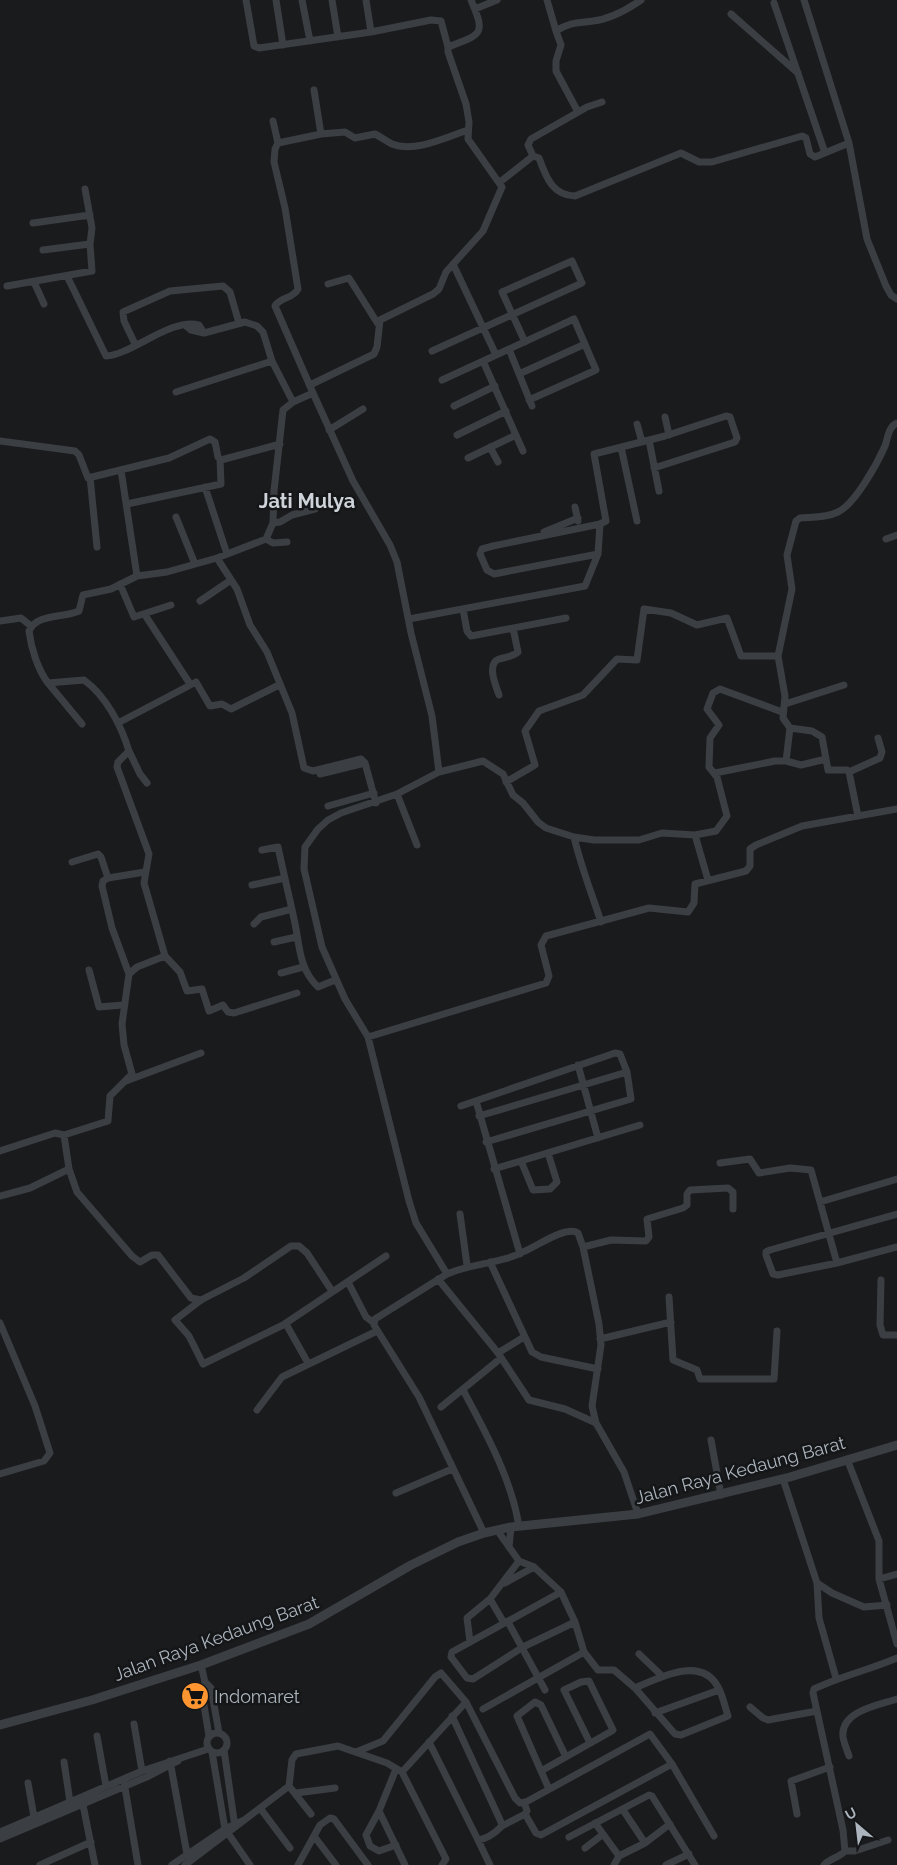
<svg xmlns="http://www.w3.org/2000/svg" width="897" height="1865" font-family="Raleway,sans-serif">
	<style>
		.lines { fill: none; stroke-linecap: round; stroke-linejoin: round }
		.minor { stroke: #3b3e43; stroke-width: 7 }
		.tertiary { stroke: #3b3e43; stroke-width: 9 }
		.labels { text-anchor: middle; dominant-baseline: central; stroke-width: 5; stroke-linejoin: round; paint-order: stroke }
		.street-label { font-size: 18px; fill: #acb5be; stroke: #151618 }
		.poi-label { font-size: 18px; fill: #acb5be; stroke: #151618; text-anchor: start }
		.quarter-label { font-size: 20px; font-weight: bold; fill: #ced3d9; stroke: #151618 }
	</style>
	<rect width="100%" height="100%" fill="#1a1b1d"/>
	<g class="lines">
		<path class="minor" d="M246,0L254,46L259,48L371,32L431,20L441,21L448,47V52L466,104L469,122L468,139L502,187L483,231L446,272L439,289L433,294L380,320L377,347L374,354L310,385
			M276,0L283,45
			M302,0L310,41
			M332,0L338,37
			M366,0L371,32
			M547,0L556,31
			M804,0L849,143L867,239L886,286L891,295L897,299
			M774,3L825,153
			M475,9L497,0
			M731,14L798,73
			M448,47C482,34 486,35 471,0
			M578,112L556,71V61L561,45L556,31C570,22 578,23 593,21C609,19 628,9 641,0
			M321,134L345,132L355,138L375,134C381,137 386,141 392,144C415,153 447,137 468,130
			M278,143L321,134L314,90
			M533,156L528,145L531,139L587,107L602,102
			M500,182L533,156L539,158C546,177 552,195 575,196L681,153L699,162H712L802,136L806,138L810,154L815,157L849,143
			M33,223L90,215
			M43,250L90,244
			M453,264L496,355
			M67,276L106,356C131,355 172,317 199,325L204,333L245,322L257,326L263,332L272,361L293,402
			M34,282L44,304
			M328,284L349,278L378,324
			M7,286L92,271L90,244L92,228L85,189
			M185,325L191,330L204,333
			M135,344L124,321L123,312L170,291L223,286L230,292L239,323
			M509,349L532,406
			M432,351C482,328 532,306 582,283L572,261L502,292L525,342
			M483,361L523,451
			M519,374L585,344
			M442,380L574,319L596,370L529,400
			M176,392L272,361
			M313,393L353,481L390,545L397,562L411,633L432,716L439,772
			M454,406L495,386
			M665,417L669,435
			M637,424L642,442
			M329,430L363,409
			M457,435L506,411
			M649,440L659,491
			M0,441L75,451L79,455L88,478L169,458L210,439L215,442L218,457L221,460L280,444
			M490,447L498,462
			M621,447L637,521
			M468,458L516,435
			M121,470L137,576
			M90,477L97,547
			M205,487L227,554
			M127,504L221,484L220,459
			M575,507L578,521
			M176,517L195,564
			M273,523L280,522L292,515L315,509
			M544,532L578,518
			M266,539L273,543L287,542
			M886,539L897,535
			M598,554L494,574L487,570L480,554L482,549L493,546L600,524
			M217,558L237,589L250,625L267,652L292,713L304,768L313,771L361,759L365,763L376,803
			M120,584L134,617L171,605
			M200,601L231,580
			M463,609L467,631L471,636L566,618
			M145,615L190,684
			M409,619L585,586L598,554L600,524L606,521L594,454L665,436L726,416L730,417L737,438L735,442L654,468
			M0,621L21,618L31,626
			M48,683L82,724
			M499,695C496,686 486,664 499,659C506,657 512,657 518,652L513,628
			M785,704L844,685
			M118,723L196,682L210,706L222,704L231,709L279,685
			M129,751L140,774L147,783
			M786,761L790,728
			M849,772L880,758L882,752L878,738
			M715,773L775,761H786L801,765L826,759
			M320,774L365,763
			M506,782L535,765L525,731L539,711L583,695L617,659L637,660L644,609L671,613L697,625L727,618L741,656H778
			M397,794L417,845
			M328,806L374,793
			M858,816L849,772L847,770H828L822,737L812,731L790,728L783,718L785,696L778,656L792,589L787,555L796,521L800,518C812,517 826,518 838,512C855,504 877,464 885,446C888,438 888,427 897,423
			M695,835L708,880
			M574,837C581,867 592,894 601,922
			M262,850L278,847C283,871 289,895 294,919C300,944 298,968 318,987L335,980
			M72,862L98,854L101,857L108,878L145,872
			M108,878L103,881L102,886L112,928L129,974
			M252,885L285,878
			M254,924L261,917L292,909
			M274,942L296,937
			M165,956L180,972L187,991L202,989L209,1011L223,1005L228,1012L234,1013L297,993
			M89,970L99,1007L123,1005
			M281,973L303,967
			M368,1037L345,999L322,947L304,869L305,847L318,829L328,820L341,813L397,794L439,772L483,761L503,774L513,795L523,803L538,822L546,828L574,837L594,840H639L662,833L695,835L716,831L727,816L717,777L709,767L710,738L719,725L707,709L713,693L720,689L782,712
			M578,1065L598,1138
			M126,1081L201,1053
			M476,1101L520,1254
			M461,1106L615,1053L620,1054L627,1072L631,1099L486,1142
			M479,1116L627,1072
			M0,1151L55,1133L64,1135
			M521,1161L533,1190L550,1189L557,1182L548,1153
			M720,1163L750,1159L759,1173L790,1168L811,1170L837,1263
			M69,1169L77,1192L132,1256L140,1262L152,1255H158L191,1298L201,1300
			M494,1169L640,1125
			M0,1196L30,1188L69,1169L64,1135L108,1121L110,1096L132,1074L124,1045L122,1024L129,974L137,967L165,956L144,883L149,854L117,767L118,762L129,751C121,725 106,696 84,680L48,683C38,670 31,648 29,631C37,613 64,618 79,611L83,595L111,589L137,576L167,572L217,558L266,539L273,523L274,491L283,410L293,402L313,393L275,306C280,297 293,299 298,289L285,208L274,162L275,149L278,143L273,121
			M820,1202L897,1179
			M460,1214L467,1265
			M897,1214L770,1250L766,1252V1255L773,1274L778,1275L837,1263L897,1247
			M583,1247L611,1240L646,1241L649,1237L647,1219L683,1208L687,1205V1194L690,1190L728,1188L733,1192V1209
			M490,1262L532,1352L541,1357L598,1369
			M447,1274L375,1319L374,1325L419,1397L484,1533
			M438,1279L498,1353L529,1400L565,1409L596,1423
			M881,1280L880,1325L883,1335H897
			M348,1282L366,1317L374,1323
			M332,1291L307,1253L299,1246H291L244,1278L201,1300L175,1320L189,1336L203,1364L283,1325L386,1256
			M669,1297L673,1360L697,1370L700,1379H774L777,1331
			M0,1323L35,1406L50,1453L44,1461L0,1474
			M286,1324L308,1363
			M600,1339L671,1322
			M498,1353L524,1337
			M463,1390C486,1433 511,1478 519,1526
			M441,1407L501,1358
			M257,1410L282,1377L377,1331
			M711,1440L721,1495
			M847,1459L879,1541V1579L897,1644
			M783,1479L817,1583L819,1618L836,1678
			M396,1493L452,1469
			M638,1514L624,1472L596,1423L592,1406L601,1345L599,1324L583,1247L578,1233C567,1225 537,1246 525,1251C501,1264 472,1263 447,1274L416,1223L409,1201L368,1037L546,983L549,976L541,945L546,936L649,908L688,912L694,903L695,884L746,871L750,866V849L756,845L802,826L897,809
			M497,1530L519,1561L534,1567L561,1592L575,1622L584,1652L598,1670H614L635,1688L675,1734L681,1735L728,1716C725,1707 723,1696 718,1687C701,1655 659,1678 635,1688
			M509,1547L511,1527
			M879,1579L897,1574
			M505,1583L534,1567
			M817,1583L832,1593L864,1607L887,1605
			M561,1592L452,1652L451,1657L467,1678L473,1679L523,1647L575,1622
			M490,1599L504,1623
			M508,1622L545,1690
			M470,1642L467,1618L490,1599L519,1561
			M639,1654L662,1676
			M201,1665L205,1682L202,1693L209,1736
			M205,1682L211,1688L219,1733
			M750,1707L763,1718L768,1720L817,1711
			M483,1709L584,1652
			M655,1713L719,1690
			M134,1724L142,1771
			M207 1743a10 10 0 1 1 20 0a10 10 0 1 1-20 0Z
			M97,1736L106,1786
			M429,1742L478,1840C487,1839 496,1832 502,1826L501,1822L452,1716
			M224,1750L235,1827
			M212,1752L225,1829L250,1865
			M356,1752L383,1741L435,1677L441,1673L466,1702L515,1798L520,1803L526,1802L650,1734L672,1764L541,1835L536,1833L525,1814
			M849,1756C847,1750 844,1743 843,1737C840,1711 879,1705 897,1699
			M170,1761L187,1854
			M64,1762L70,1802
			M672,1764L714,1836
			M396,1769L379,1811L405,1865
			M541,1771L517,1716L535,1702L541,1705L566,1757
			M402,1772L466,1702
			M124,1782L138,1865
			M28,1783L34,1817
			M549,1789L541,1771C564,1758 587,1745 610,1732L613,1730L589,1681L581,1682L564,1690L590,1743
			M296,1793L335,1788
			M82,1800L95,1865
			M260,1808L290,1848
			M623,1810L645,1843
			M379,1811L366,1835L370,1846L379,1851L396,1845
			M311,1814L289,1786L292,1760L296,1754L338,1746L387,1763L402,1772L446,1859L442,1865
			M797,1814L791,1781L830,1767
			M595,1823L619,1856L645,1843L670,1824
			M502,1826L525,1814L527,1811L524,1802
			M0,1832L142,1771L208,1749
			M314,1836L336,1865
			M569,1837L649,1795L652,1796L695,1865
			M0,1839L149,1776L178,1761
			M478,1840L490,1865
			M585,1848L602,1835
			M845,1851H855L888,1840
			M40,1865L91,1842
			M172,1865L225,1829L242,1821
			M185,1865L289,1786
			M298,1865L320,1825L330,1818L334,1819L368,1865
			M614,1865L619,1856
			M666,1865L689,1854
			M824,1865C830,1858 839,1858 845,1851L843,1830L813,1693L814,1689C841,1676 869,1670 897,1658"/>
		<path class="tertiary" d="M0,1725L92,1700L201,1665L309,1624L411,1565L458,1542L484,1533L511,1527L638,1514L790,1477L897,1445"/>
	</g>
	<defs>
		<g id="supermarket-disc" transform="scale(1.4375)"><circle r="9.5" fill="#ff9531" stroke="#151618"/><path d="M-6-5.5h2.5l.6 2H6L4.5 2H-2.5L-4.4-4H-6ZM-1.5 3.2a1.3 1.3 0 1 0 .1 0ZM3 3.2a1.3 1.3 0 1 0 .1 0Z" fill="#111"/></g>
	</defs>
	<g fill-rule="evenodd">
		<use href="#supermarket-disc" x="195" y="1696"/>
	</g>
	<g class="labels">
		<g class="street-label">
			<text transform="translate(740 1470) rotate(-15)">Jalan Raya Kedaung Barat</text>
			<text transform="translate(216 1638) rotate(-20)">Jalan Raya Kedaung Barat</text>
		</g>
		<g class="poi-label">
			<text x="214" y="1696">Indomaret</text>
		</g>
		<g class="quarter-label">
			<text x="307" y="501">Jati Mulya</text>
		</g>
	</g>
	<g transform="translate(857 1825) rotate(332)" stroke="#151618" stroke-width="4" paint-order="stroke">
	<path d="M0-4L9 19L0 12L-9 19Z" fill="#acb5be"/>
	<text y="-8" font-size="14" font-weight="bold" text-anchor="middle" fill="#acb5be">U</text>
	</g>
</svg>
